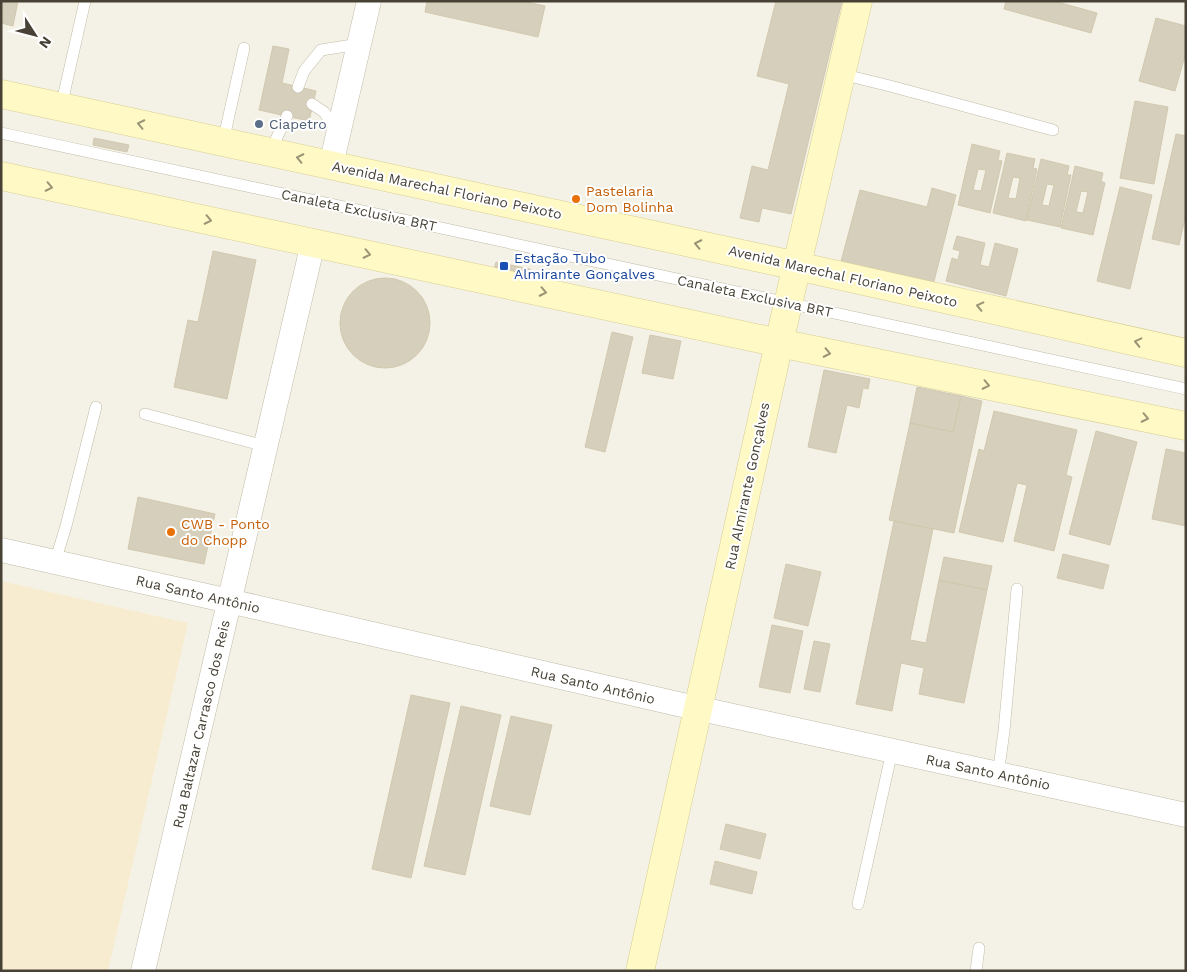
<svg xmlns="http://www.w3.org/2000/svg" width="1187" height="972" font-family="'Work Sans',sans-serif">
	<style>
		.commercial { fill: #f7ecd0 }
		.building { fill: #d6cfbb; stroke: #d2c8ae; fill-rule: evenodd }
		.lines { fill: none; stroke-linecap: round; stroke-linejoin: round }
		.lane-casing { stroke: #c0bba8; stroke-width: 12 }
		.street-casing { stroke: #c0bba8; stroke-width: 25 }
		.secondary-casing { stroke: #d7ce93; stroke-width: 29 }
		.lane { stroke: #fff; stroke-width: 11 }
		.street { stroke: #fff; stroke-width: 24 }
		.secondary { stroke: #fff9c5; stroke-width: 28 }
		.oneway { stroke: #9a9476 }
		.service-dot { fill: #5c6f8a; stroke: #fff; stroke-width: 2 }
		.food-dot { fill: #e8710a; stroke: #fff; stroke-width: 2 }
		.transit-dot { fill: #1a4fb4; stroke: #fff; stroke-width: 2 }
		.labels { text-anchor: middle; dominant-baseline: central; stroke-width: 4; stroke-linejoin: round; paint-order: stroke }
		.service-label { font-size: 14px; fill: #4e5e75; stroke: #fff; text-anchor: start }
		.street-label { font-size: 14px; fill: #474235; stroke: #fff }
		.food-label { font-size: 14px; fill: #c56008; stroke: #fff; text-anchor: start }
		.transit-label { font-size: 14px; fill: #164399; stroke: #fff; text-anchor: start }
	</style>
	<rect width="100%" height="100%" fill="#f4f2e6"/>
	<path class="commercial" d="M1,581L188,623L108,971H1Z"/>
	<path class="building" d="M1,1H18L13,26L1,23Z
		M427,1H522L545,6L538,37L425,12Z
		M776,1H842L791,214L762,208L759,222L740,218L752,166L768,170L789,84L757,76Z
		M1006,1H1054L1097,13L1091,33L1004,9Z
		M1156,18L1186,26V52L1175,91L1139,81Z
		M273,46L289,49L282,83L316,91L309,121L259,110Z
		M1135,101L1168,107L1154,184L1120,178Z
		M1176,134L1186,136V214L1179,245L1152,239Z
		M94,138L129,145L127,152L93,145Z
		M972,144L1000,151L998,160L1002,161L990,213L958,205ZM978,169L986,170L981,191L973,190Z
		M1007,153L1035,159L1033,168L1037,169L1026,221L993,213ZM1013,177L1020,178L1016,199L1008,198Z
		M1041,159L1069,166L1067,175H1071L1060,227L1027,220ZM1047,184L1054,185L1049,206L1042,205Z
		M1075,166L1103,173L1101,181L1105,183L1093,235L1061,228ZM1081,191L1088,192L1083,213L1076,212Z
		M1120,187L1152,195L1130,289L1097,281Z
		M932,188L956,195L931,293L839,269L860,190L927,207Z
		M957,236L985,243L980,265L989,267L995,243L1018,249L1006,296L946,281L952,258L958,260L960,251L953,249Z
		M213,251L256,260L227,399L174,387L188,320L198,322Z
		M496,262L530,269L529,276L494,269Z
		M340 323a45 45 0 1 1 90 0a45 45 0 1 1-90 0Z
		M612,332L633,337L605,452L585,447Z
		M650,335L681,341L673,379L642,373Z
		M824,370L870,379L868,389L863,388L859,408L847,405L836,453L808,447Z
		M917,387L961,396L953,432L910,423Z
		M961,396L982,401L954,533L889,520L910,423L953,432Z
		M994,411L1077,430L1066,475L1072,477L1054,551L1014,541L1027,485L1017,483L1003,542L959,532L979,449L984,451Z
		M1096,431L1137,442L1110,545L1069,534Z
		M1166,449L1186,453V526L1152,519Z
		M138,497L215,514L204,564L128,549Z
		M894,521L933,529L910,640L926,643L939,580L987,590L964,703L919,694L924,668L901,663L892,711L856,704Z
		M1063,554L1109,565L1103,589L1057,578Z
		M944,557L992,566L987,590L939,580Z
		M786,564L821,572L808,626L774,618Z
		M772,625L803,631L790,693L759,687Z
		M814,641L830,644L820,692L804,689Z
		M411,695L450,703L411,878L372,869Z
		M461,706L501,715L465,875L424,866Z
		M511,716L552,725L530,815L490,806Z
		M726,824L766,834L760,859L720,849Z
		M715,861L757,872L752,894L710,884Z"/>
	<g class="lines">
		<g class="lane-casing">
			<path id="lane" d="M841,74L890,86L1053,130
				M298,87L304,71L321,50L359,44
				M312,104L324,112L338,132
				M61,107L85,1
				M1,133L1186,389
				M223,142L244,48
				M270,152L287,116
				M145,414L265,446
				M55,562L66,526L96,407
				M998,775L1004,731L1017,589
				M858,904L892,751
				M976,971L979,948"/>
		</g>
		<g class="street-casing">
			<path id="street" d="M331,165L369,1
				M1,550L229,601L678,704L1186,815
				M143,971L313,243"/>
		</g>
		<g class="secondary-casing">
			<path id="secondary" d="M1,94L797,266L1186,353
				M1,176L779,343L1186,426
				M640,971L779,343L858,1"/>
		</g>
		<use href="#lane" class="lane"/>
		<use href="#street" class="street"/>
		<use href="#secondary" class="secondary"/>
	</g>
	<defs><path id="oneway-chevron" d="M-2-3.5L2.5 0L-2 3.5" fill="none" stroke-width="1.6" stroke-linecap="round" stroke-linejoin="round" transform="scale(1.25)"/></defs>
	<g class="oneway">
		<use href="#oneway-chevron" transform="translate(141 124) rotate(-168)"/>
		<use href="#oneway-chevron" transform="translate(300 158) rotate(-168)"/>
		<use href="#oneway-chevron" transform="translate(49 187) rotate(12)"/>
		<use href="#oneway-chevron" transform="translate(208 220) rotate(12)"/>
		<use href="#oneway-chevron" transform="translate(698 244) rotate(-168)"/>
		<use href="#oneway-chevron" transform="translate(367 254) rotate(12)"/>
		<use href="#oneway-chevron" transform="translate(543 292) rotate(12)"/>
		<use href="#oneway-chevron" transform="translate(980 306) rotate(-167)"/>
		<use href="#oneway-chevron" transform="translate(1138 342) rotate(-167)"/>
		<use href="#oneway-chevron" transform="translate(827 353) rotate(12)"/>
		<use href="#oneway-chevron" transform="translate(986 385) rotate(12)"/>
		<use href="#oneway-chevron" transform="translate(1145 418) rotate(12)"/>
	</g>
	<circle class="service-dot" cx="259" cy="124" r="5"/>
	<g class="food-dot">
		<circle cx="576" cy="199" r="5"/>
		<circle cx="171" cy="532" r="5"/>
	</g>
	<rect class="transit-dot" x="499" y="261" width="10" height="10" rx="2.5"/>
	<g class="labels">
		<g class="service-label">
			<text x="269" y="124">Ciapetro</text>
		</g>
		<g class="street-label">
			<text transform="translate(447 190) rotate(12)">Avenida Marechal Floriano Peixoto</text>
			<text transform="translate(359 210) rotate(12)">Canaleta Exclusiva BRT</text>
			<text transform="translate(843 276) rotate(13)">Avenida Marechal Floriano Peixoto</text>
			<text transform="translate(755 296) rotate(12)">Canaleta Exclusiva BRT</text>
			<text transform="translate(747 486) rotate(-78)">Rua Almirante Gonçalves</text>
			<text transform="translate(198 594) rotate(13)">Rua Santo Antônio</text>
			<text transform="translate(593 685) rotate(13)">Rua Santo Antônio</text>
			<text transform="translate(201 724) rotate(-77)">Rua Baltazar Carrasco dos Reis</text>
			<text transform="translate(988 772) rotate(12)">Rua Santo Antônio</text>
		</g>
		<g class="food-label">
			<text x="586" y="191">Pastelaria<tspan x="586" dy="16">Dom Bolinha</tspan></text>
			<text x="181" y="524">CWB - Ponto<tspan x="181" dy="16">do Chopp</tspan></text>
		</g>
		<g class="transit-label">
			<text x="514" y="258">Estação Tubo<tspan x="514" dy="16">Almirante Gonçalves</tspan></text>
		</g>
	</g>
	<rect width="1187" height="972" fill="none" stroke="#474235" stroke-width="5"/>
	<g transform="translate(35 35) rotate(126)" stroke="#ffffff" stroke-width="4" paint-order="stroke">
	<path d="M0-4L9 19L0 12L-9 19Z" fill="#474235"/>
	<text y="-8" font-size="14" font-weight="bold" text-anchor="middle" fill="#474235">N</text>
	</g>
</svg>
